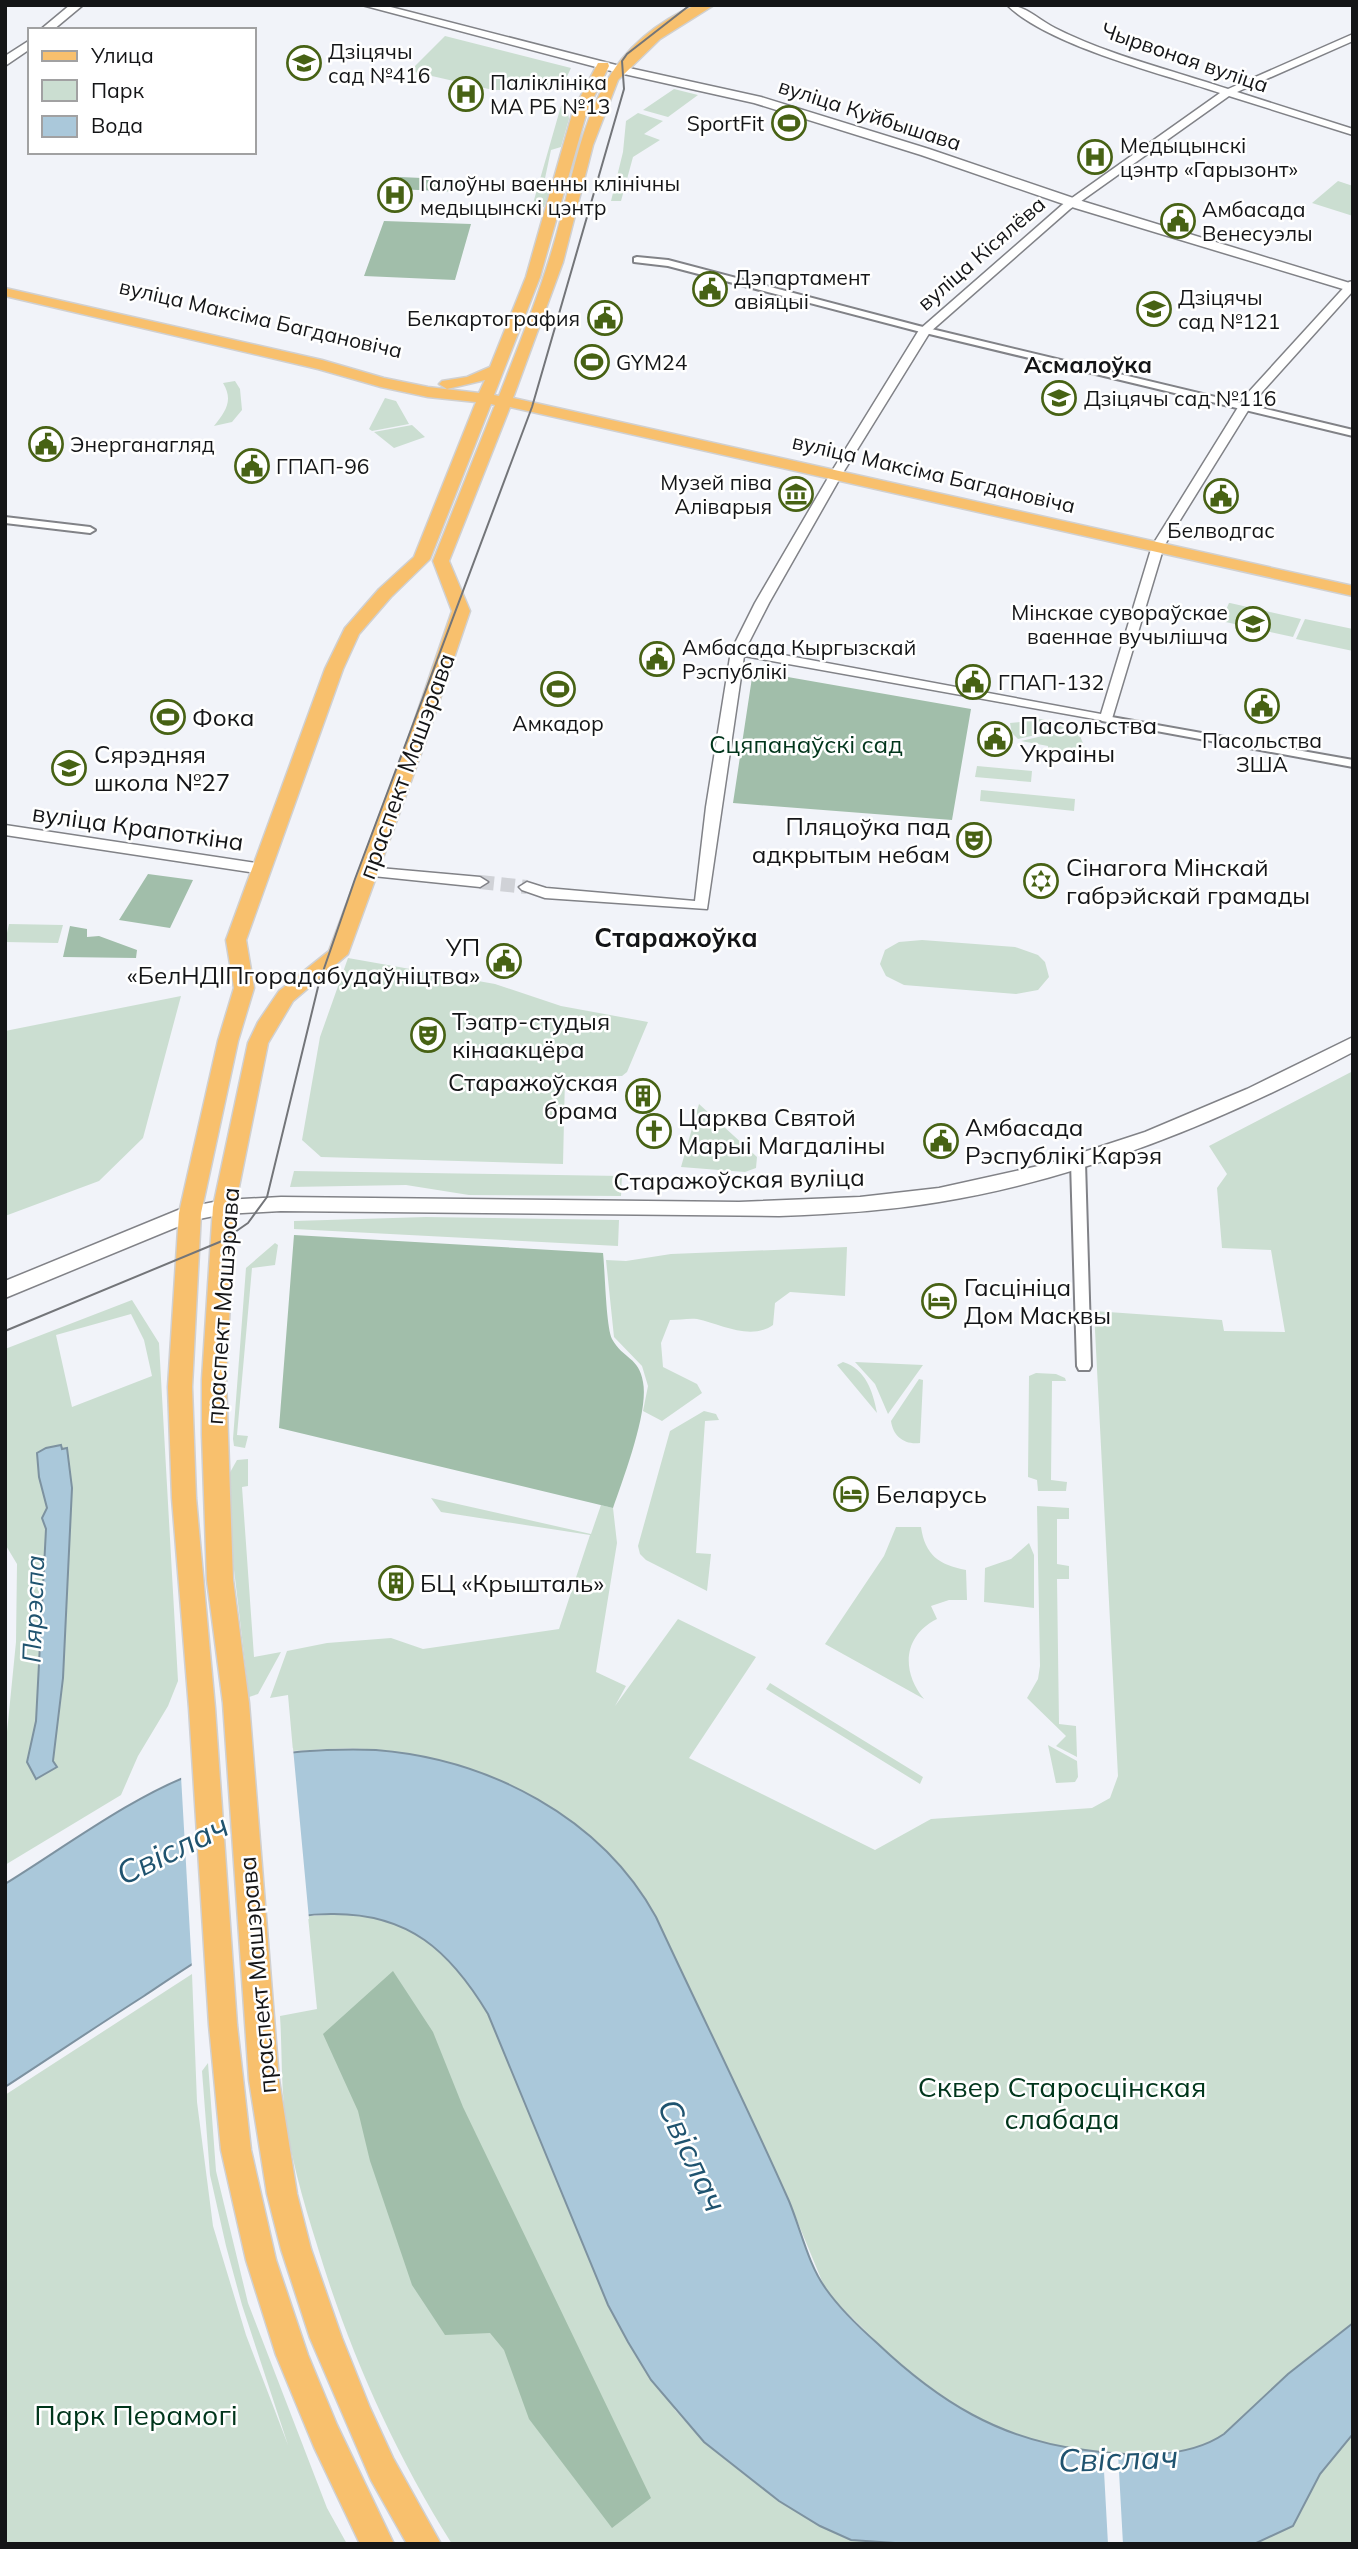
<svg xmlns="http://www.w3.org/2000/svg" width="1358" height="2549" font-family="Mulish,sans-serif">
	<style>
		.green { fill: #cbded1; fill-rule: evenodd }
		.forest { fill: #a1beaa }
		.water { fill: #aac8da; stroke: #7d92a0; stroke-width: 2 }
		.pier { fill: #f1f3f9 }
		.lines { fill: none; stroke-linecap: round; stroke-linejoin: round }
		.tertiary-tunnel { stroke: #d0d2d7; stroke-width: 14; stroke-dasharray: 14 7; stroke-linecap: butt }
		.minor-casing { stroke: #818287; stroke-width: 4 }
		.tertiary-casing { stroke: #818287; stroke-width: 3 }
		.secondary-casing { stroke: #818287; stroke-width: 3 }
		.primary-casing { stroke: #d0d0d1; stroke-width: 3 }
		.minor { fill: #fff; fill-rule: evenodd }
		.tertiary { fill: #fff; fill-rule: evenodd }
		.secondary { fill: #fff; fill-rule: evenodd }
		.primary { fill: #f8c06d; fill-rule: evenodd }
		.tram { stroke: #737579; stroke-width: 2 }
		.labels { text-anchor: middle; dominant-baseline: central; stroke-width: 5; stroke-linejoin: round; paint-order: stroke }
		.far-poi-label { font-size: 21px; fill: #141517; stroke: #fff; text-anchor: start }
		.far-street-label { font-size: 21px; fill: #141517; stroke: #fff }
		.far-quarter-label { font-size: 23px; font-weight: bold; fill: #141517; stroke: #fff }
		.poi-label { font-size: 24px; fill: #141517; stroke: #fff; text-anchor: start }
		.park-label { font-size: 24px; fill: #00351b; stroke: #fff }
		.street-label { font-size: 24px; fill: #141517; stroke: #fff }
		.neighbourhood-label { font-size: 26px; font-weight: bold; fill: #141517; stroke: #fff }
		.water-label { font-size: 26px; font-style: italic; fill: #1f536f; stroke: #fff }
		.near-park-label { font-size: 28px; fill: #00351b; stroke: #fff }
		.near-water-label { font-size: 32px; font-style: italic; fill: #1f536f; stroke: #fff }
	</style>
	<rect width="100%" height="100%" fill="#f1f3f9"/>
	<path class="green" d="M445,36L571,68L563,85H550L545,90H493L410,71Z
		M674,89L698,95L668,117L643,110Z
		M561,106H567L569,119L561,147L551,150L544,183L553,182L544,207H532Z
		M638,113L663,121L644,134L660,140L633,157L621,201H611L623,152L626,121Z
		M1338,181L1353,186V216L1312,203Z
		M235,381L240,389L242,410L232,422L214,426C225,412 234,401 223,383Z
		M385,398L396,401L409,424L372,431L369,429Z
		M412,425L425,437L394,448L374,432Z
		M1229,603H1230L1301,619L1293,637L1221,621Z
		M1305,619L1353,629V651L1296,639Z
		M1021,716L1065,723L1066,728L1018,739L1012,733L1010,723L1020,722Z
		M1068,730L1079,733L1087,754L1048,750V746L1021,741Z
		M977,766L1032,771L1031,782L975,777Z
		M981,790L1075,799L1074,811L980,801Z
		M9,924L63,925L58,943L5,942Z
		M922,940L1015,947L1038,955L1045,962L1049,977L1038,990L1016,994L904,985L886,976L880,964L885,950L899,942Z
		M348,958L495,984L561,1006L648,1022L627,1072L622,1076L565,1077L563,1164L321,1157L302,1140L320,1037Z
		M181,996L143,1138L99,1181L5,1216V1031Z
		M1353,1071V2323L1288,2374L1224,2434L1213,2441L1189,2450L1118,2453L1074,2449L1027,2439L981,2422L935,2392L891,2356L834,2300L824,2286L789,2201L656,1917C603,1820 502,1769 395,1752C362,1746 326,1749 293,1751L288,1695L270,1698L287,1651L327,1643L391,1638L423,1649L559,1629L590,1535L441,1512L431,1498L591,1534L601,1505L613,1508L617,1543L596,1672L626,1686L615,1706L678,1619L756,1657L689,1758L875,1850L931,1819L1092,1808L1110,1798L1118,1776L1094,1311L1222,1320L1224,1331L1285,1332L1271,1250L1222,1248L1217,1188L1227,1174L1209,1146Z
		M699,1104L757,1157L756,1168L745,1172L681,1167Z
		M294,1171L622,1176L621,1196L469,1195L406,1185L290,1187Z
		M426,1217L619,1220L618,1246L294,1229V1221Z
		M275,1243L278,1245L275,1265L252,1268L237,1435L248,1436L245,1448L234,1446L233,1439L246,1268Z
		M847,1247L845,1296L790,1292L775,1303L773,1325C750,1341 721,1324 697,1319C689,1318 679,1320 670,1320L661,1343L663,1367L697,1384L702,1393L662,1421L643,1411L648,1386L642,1366L614,1337L606,1260L626,1261L671,1254Z
		M132,1300L159,1343L178,1681L168,1706L138,1756L121,1795L5,1865V1752L16,1642L17,1564L5,1544V1349ZM131,1314L144,1340L152,1376L72,1407L56,1335ZM66,1448L72,1488L63,1678L53,1762H27L36,1721L46,1529L42,1517L47,1508L39,1477L62,1449Z
		M843,1362C866,1369 873,1392 877,1413L837,1365Z
		M855,1362L923,1365L888,1414L875,1384Z
		M1036,1373L1056,1374L1065,1378L1066,1381H1052L1051,1480L1067,1482L1066,1491H1038L1037,1480L1028,1477L1029,1376Z
		M919,1379L923,1380L920,1443C904,1445 893,1436 891,1421Z
		M704,1411L716,1414L719,1420L705,1421L696,1553L711,1554L707,1591L646,1560L640,1554L638,1546L670,1431Z
		M248,1459V1486L242,1487L254,1657L281,1652L258,1694L249,1697L225,1493L228,1476L237,1460Z
		M1037,1506L1069,1508V1519H1057V1564L1069,1566V1579H1057L1059,1724L1076,1726L1077,1757L1056,1746L1066,1736L1027,1698L1038,1679L1040,1666Z
		M896,1527H921C925,1555 939,1565 966,1570L967,1600H949L931,1606L937,1619C903,1636 901,1671 924,1699L825,1644L884,1556Z
		M1029,1543L1034,1555V1608L984,1602L985,1568L1011,1559Z
		M770,1683L923,1777L920,1784L766,1689Z
		M1048,1745L1077,1761L1078,1777L1075,1782L1056,1783Z
		M344,1914C416,1917 453,1956 488,2014L675,2410L704,2442L779,2501L851,2540L910,2544H452C393,2450 349,2351 317,2245C303,2200 289,2153 284,2106C281,2076 282,2046 280,2016L317,2009L308,1916Z
		M192,1974L197,2102L213,2226L246,2335L288,2445L242,2305L226,2246L210,2175L202,2071L208,2063L216,2171L248,2303L327,2508L347,2544H5V2095Z
		M1353,2434V2544H1254L1293,2526L1320,2474Z"/>
	<path class="forest" d="M400,177L466,180L462,192L396,189Z
		M384,221L471,224L455,280L364,276Z
		M753,671L971,709L952,820L733,803Z
		M148,874L193,880L170,928L119,920Z
		M70,926L87,929V937L99,936L137,950L136,958L63,957Z
		M294,1235L603,1253C605,1271 606,1326 612,1339C623,1359 639,1357 643,1382C649,1411 623,1479 613,1508L279,1428Z
		M393,1971L433,2032L463,2107L651,2498L612,2528L529,2419L504,2350L490,2333L445,2335L412,2285L370,2161L358,2111L323,2034Z"/>
	<path class="water" d="M61,1445L62,1449L67,1448L72,1488L63,1678L53,1761L57,1767L36,1779L27,1762L36,1721L46,1529L42,1518L47,1508L39,1477L37,1453L46,1448Z
		M376,1750C489,1759 601,1817 656,1917C700,2012 747,2106 789,2201C801,2230 808,2264 826,2289C840,2309 859,2327 877,2343C938,2401 1000,2440 1085,2450C1129,2456 1186,2460 1224,2434L1288,2374L1353,2323V2434L1320,2474L1293,2526L1254,2544H910L851,2540L820,2526L779,2501L704,2442L651,2380L628,2342L608,2305L488,2014C450,1951 409,1913 331,1914C311,1914 288,1917 268,1924C224,1941 183,1970 144,1996C97,2026 51,2057 5,2087V1884C62,1849 134,1795 196,1773C254,1753 314,1748 376,1750Z"/>
	<path class="pier" d="M293,1748L309,1919L270,1927L233,1943L192,1969L181,1776L243,1755Z
		M1103,2453H1118L1123,2544H1108Z"/>
	<g class="lines">
		<path class="tertiary-tunnel" d="M480,882L527,887"/>
		<g class="minor-casing">
			<path id="minor" d="M637,257L668,260L919,326L1353,430V436L917,331L668,266L634,262V258Z
				M5,517L90,527L95,530L90,533L5,523Z
				M1106,716L1353,760V767L1102,721L1100,719Z
				M1078,1157L1085,1162L1091,1366L1089,1370H1079L1077,1366L1071,1162Z"/>
		</g>
		<g class="tertiary-casing">
			<path id="tertiary" d="M1007,5C1025,5 1039,20 1055,28C1108,55 1171,70 1228,89L1353,34V41L1237,92L1353,129V135L1229,96L1070,209L930,332L844,471L769,603L746,648L1101,714L1152,546L1245,396L1349,282L1353,281V291L1254,401L1164,546L1111,722L744,656L707,909L545,898L522,890L519,887L527,882L546,888L695,901L706,807L731,651L755,603L832,471L919,330L1062,205L1220,93C1163,74 1049,46 1007,5Z
				M5,825L263,864L270,869L263,874L5,835Z
				M368,867L480,877L488,882L480,887L363,875L361,872L363,869Z"/>
		</g>
		<g class="secondary-casing">
			<path id="secondary" d="M70,5H83L53,30H40Z
				M362,5H383L620,66L761,97L929,149L1085,202L1353,284V292L1075,208L921,155L754,103L615,72Z
				M30,40V49L5,66V56Z
				M1353,1037V1052C1222,1121 1085,1178 939,1202C886,1211 833,1214 779,1216L281,1211L224,1214L194,1220L5,1298V1281L183,1208L224,1200L281,1197L739,1202L860,1197L939,1188L1047,1164L1145,1132L1247,1089Z"/>
		</g>
		<g class="primary-casing">
			<path id="primary" d="M696,5H714L660,39L618,80L593,145L563,262L513,398L1353,586V596L510,407L449,561L470,611L426,740L348,954L293,1001L268,1043L235,1207L226,1379L233,1580L249,1703L279,2080L297,2194L311,2249L342,2338L370,2408L393,2458L441,2544H407L371,2480L310,2338L281,2249L267,2194L249,2080L223,1703L207,1580L202,1435V1379L213,1207L248,1043L258,1022L279,991L329,951L408,740L452,611L433,561L495,405L491,404L430,559L391,597L359,634L343,669L246,940L254,988L238,1041L201,1213L192,1387L196,1498L215,1708L237,2025L251,2150L276,2260L308,2355L337,2425L394,2544H360L314,2447L276,2355L246,2260L221,2150L209,2025L189,1708L172,1498L168,1387L179,1213L218,1041L234,988L226,940L325,669L345,628L379,589L414,557L476,402L428,397L381,387L318,369L5,296V288L322,360L384,378L428,387L479,393L485,380L447,389L439,384L442,381L467,377L490,367L526,277L573,111L598,63H608L609,66L587,111L540,277L494,395L499,396C519,345 540,293 555,240C584,141 587,52 696,5Z"/>
		</g>
		<use href="#minor" class="minor"/>
		<use href="#tertiary" class="tertiary"/>
		<use href="#secondary" class="secondary"/>
		<use href="#primary" class="primary"/>
		<path class="tram" d="M5,1331L222,1241L248,1223L267,1197L319,983L355,879L532,407L624,89L622,61L627,54L690,5"/>
	</g>
	<defs>
		<g id="school-ring" transform="scale(1.75)"><circle r="9.5" fill="#fff" stroke="#476214" stroke-width="1.5"/><path d="M0-5L7-2L0 1L-7-2ZM-4 1L0 2.5L4 1V4Q0 6-4 4Z" fill="#476214"/></g>
		<g id="hospital-ring" transform="scale(1.75)"><circle r="9.5" fill="#fff" stroke="#476214" stroke-width="1.5"/><path d="M-5-5h3v3.5h4V-5h3V5h-3V1.5h-4V5h-3Z" fill="#476214"/></g>
		<g id="stadium-ring" transform="scale(1.75)"><circle r="9.5" fill="#fff" stroke="#476214" stroke-width="1.5"/><path d="M0-5a6.5 5 0 1 0 0 10a6.5 5 0 1 0 0-10ZM-3.5-1.8h7v3.6h-7Z" fill="#476214"/></g>
		<g id="civic-ring" transform="scale(1.75)"><circle r="9.5" fill="#fff" stroke="#476214" stroke-width="1.5"/><path d="M-.6-6.5H3V-4.5H.6V-3L4-1V1h2V6H-6V1h2V-1L-.6-3ZM-1.2 2.5V6h2.4V2.5Z" fill="#476214"/></g>
		<g id="museum-ring" transform="scale(1.75)"><circle r="9.5" fill="#fff" stroke="#476214" stroke-width="1.5"/><path d="M0-6L6-3V-2H-6V-3ZM-5-1h2V3h-2ZM-1-1h2V3h-2ZM3-1h2V3H3ZM-6 4H6V6H-6Z" fill="#476214"/></g>
		<g id="university-ring" transform="scale(1.75)"><circle r="9.5" fill="#fff" stroke="#476214" stroke-width="1.5"/><path d="M0-5L7-2L0 1L-7-2ZM-4 1L0 2.5L4 1V4Q0 6-4 4Z" fill="#476214"/></g>
		<g id="theatre-ring" transform="scale(1.75)"><circle r="9.5" fill="#fff" stroke="#476214" stroke-width="1.5"/><path d="M-5-5.5Q0-4 5-5.5V0Q5 5 0 6Q-5 5-5 0ZM-3.3-2.5H-1v1.5H-3.3ZM1-2.5H3.3v1.5H1ZM-2.8 1Q0 5.5 2.8 1Z" fill="#476214"/></g>
		<g id="synagogue-ring" transform="scale(1.75)"><circle r="9.5" fill="#fff" stroke="#476214" stroke-width="1.5"/><path d="M0-6.5L5.6 3.2H-5.6ZM0 6.5L5.6-3.2H-5.6Z" fill="#476214"/></g>
		<g id="building-ring" transform="scale(1.75)"><circle r="9.5" fill="#fff" stroke="#476214" stroke-width="1.5"/><path d="M-4-6H4V6H1V3H-1V6H-4ZM-2.5-4.3h1.7v1.8h-1.7ZM.8-4.3h1.7v1.8H.8ZM-2.5-1h1.7V.8h-1.7ZM.8-1h1.7V.8H.8Z" fill="#476214"/></g>
		<g id="church-ring" transform="scale(1.75)"><circle r="9.5" fill="#fff" stroke="#476214" stroke-width="1.5"/><path d="M-1.2-6h2.4v3.5h3.3v2.4h-3.3V6h-2.4V-.1h-3.3v-2.4h3.3Z" fill="#476214"/></g>
		<g id="hotel-ring" transform="scale(1.75)"><circle r="9.5" fill="#fff" stroke="#476214" stroke-width="1.5"/><path d="M-6-4.5h1.5V1H6V5H4.5V3h-9V5H-6ZM-4 0a1.8 1.8 0 1 1 3.6 0ZM.5 0V-2.5h3Q6-2.5 6 0Z" fill="#476214"/></g>
	</defs>
	<g fill-rule="evenodd">
		<use href="#school-ring" x="304" y="63"/>
		<use href="#hospital-ring" x="466" y="94"/>
		<use href="#stadium-ring" x="789" y="123"/>
		<use href="#hospital-ring" x="1095" y="157"/>
		<use href="#hospital-ring" x="395" y="195"/>
		<use href="#civic-ring" x="1178" y="221"/>
		<use href="#civic-ring" x="710" y="289"/>
		<use href="#school-ring" x="1154" y="309"/>
		<use href="#civic-ring" x="605" y="318"/>
		<use href="#stadium-ring" x="592" y="362"/>
		<use href="#school-ring" x="1059" y="398"/>
		<use href="#civic-ring" x="46" y="444"/>
		<use href="#civic-ring" x="252" y="466"/>
		<use href="#museum-ring" x="796" y="494"/>
		<use href="#civic-ring" x="1221" y="496"/>
		<use href="#university-ring" x="1253" y="624"/>
		<use href="#civic-ring" x="657" y="659"/>
		<use href="#civic-ring" x="973" y="682"/>
		<use href="#stadium-ring" x="558" y="689"/>
		<use href="#civic-ring" x="1262" y="706"/>
		<use href="#stadium-ring" x="168" y="717"/>
		<use href="#civic-ring" x="995" y="739"/>
		<use href="#school-ring" x="69" y="768"/>
		<use href="#theatre-ring" x="974" y="840"/>
		<use href="#synagogue-ring" x="1041" y="881"/>
		<use href="#civic-ring" x="504" y="961"/>
		<use href="#theatre-ring" x="428" y="1035"/>
		<use href="#building-ring" x="643" y="1096"/>
		<use href="#church-ring" x="654" y="1131"/>
		<use href="#civic-ring" x="941" y="1141"/>
		<use href="#hotel-ring" x="939" y="1301"/>
		<use href="#hotel-ring" x="851" y="1494"/>
		<use href="#building-ring" x="396" y="1583"/>
	</g>
	<g class="labels">
		<g class="far-poi-label">
			<text x="328" y="51">Дзіцячы<tspan x="328" dy="24">сад №416</tspan></text>
			<text x="490" y="82">Паліклініка<tspan x="490" dy="24">МА РБ №13</tspan></text>
			<text x="764" y="123" text-anchor="end">SportFit</text>
			<text x="1120" y="145">Медыцынскі<tspan x="1120" dy="24">цэнтр «Гарызонт»</tspan></text>
			<text x="420" y="183">Галоўны ваенны клінічны<tspan x="420" dy="24">медыцынскі цэнтр</tspan></text>
			<text x="1202" y="209">Амбасада<tspan x="1202" dy="24">Венесуэлы</tspan></text>
			<text x="734" y="277">Дэпартамент<tspan x="734" dy="24">авіяцыі</tspan></text>
			<text x="1178" y="297">Дзіцячы<tspan x="1178" dy="24">сад №121</tspan></text>
			<text x="580" y="318" text-anchor="end">Белкартография</text>
			<text x="616" y="362">GYM24</text>
			<text x="1084" y="398">Дзіцячы сад №116</text>
			<text x="70" y="444">Энерганагляд</text>
			<text x="276" y="466">ГПАП-96</text>
			<text x="772" y="482" text-anchor="end">Музей піва<tspan x="772" dy="24">Аліварыя</tspan></text>
			<text x="1221" y="530" text-anchor="middle">Белводгас</text>
			<text x="1228" y="612" text-anchor="end">Мінскае сувораўскае<tspan x="1228" dy="24">ваеннае вучылішча</tspan></text>
			<text x="682" y="647">Амбасада Кыргызскай<tspan x="682" dy="24">Рэспублікі</tspan></text>
			<text x="998" y="682">ГПАП-132</text>
			<text x="558" y="723" text-anchor="middle">Амкадор</text>
			<text x="1262" y="740" text-anchor="middle">Пасольства<tspan x="1262" dy="24">ЗША</tspan></text>
		</g>
		<g class="far-street-label">
			<text transform="translate(1185 57) rotate(19)">Чырвоная вуліца</text>
			<text transform="translate(870 114) rotate(18)">вуліца Куйбышава</text>
			<text transform="translate(981 253) rotate(-41)">вуліца Кісялёва</text>
			<text transform="translate(261 318) rotate(13)">вуліца Максіма Багдановіча</text>
			<text transform="translate(934 473) rotate(13)">вуліца Максіма Багдановіча</text>
		</g>
		<g class="far-quarter-label">
			<text x="1088" y="364">Асмалоўка</text>
		</g>
		<g class="poi-label">
			<text x="192" y="717">Фока</text>
			<text x="1020" y="725">Пасольства<tspan x="1020" dy="28">Украіны</tspan></text>
			<text x="94" y="754">Сярэдняя<tspan x="94" dy="28">школа №27</tspan></text>
			<text x="950" y="826" text-anchor="end">Пляцоўка пад<tspan x="950" dy="28">адкрытым небам</tspan></text>
			<text x="1066" y="867">Сінагога Мінскай<tspan x="1066" dy="28">габрэйскай грамады</tspan></text>
			<text x="480" y="947" text-anchor="end">УП<tspan x="480" dy="28">«БелНДІПгорадабудаўніцтва»</tspan></text>
			<text x="452" y="1021">Тэатр-студыя<tspan x="452" dy="28">кінаакцёра</tspan></text>
			<text x="618" y="1082" text-anchor="end">Старажоўская<tspan x="618" dy="28">брама</tspan></text>
			<text x="678" y="1117">Царква Святой<tspan x="678" dy="28">Марыі Магдаліны</tspan></text>
			<text x="965" y="1127">Амбасада<tspan x="965" dy="28">Рэспублікі Карэя</tspan></text>
			<text x="964" y="1287">Гасцініца<tspan x="964" dy="28">Дом Масквы</tspan></text>
			<text x="876" y="1494">Беларусь</text>
			<text x="420" y="1583">БЦ «Крышталь»</text>
		</g>
		<g class="park-label">
			<text x="806" y="744">Сцяпанаўскі сад</text>
		</g>
		<g class="street-label">
			<text transform="translate(406 766) rotate(-70)">праспект Машэрава</text>
			<text transform="translate(138 827) rotate(8)">вуліца Крапоткіна</text>
			<text transform="translate(739 1179) rotate(-1)">Старажоўская вуліца</text>
			<text transform="translate(222 1306) rotate(-86)">праспект Машэрава</text>
			<text transform="translate(257 1975) rotate(-95)">праспект Машэрава</text>
		</g>
		<g class="neighbourhood-label">
			<text x="676" y="937">Старажоўка</text>
		</g>
		<g class="water-label">
			<text transform="translate(33 1609) rotate(-88)">Пярэспа</text>
		</g>
		<g class="near-park-label">
			<text x="1062" y="2086">Сквер Старосцінская<tspan x="1062" dy="32">слабада</tspan></text>
			<text x="136" y="2414">Парк Перамогі</text>
		</g>
		<g class="near-water-label">
			<text transform="translate(172 1849) rotate(-26)">Свіслач</text>
			<text transform="translate(693 2155) rotate(65)">Свіслач</text>
			<text transform="translate(1118 2458) rotate(-2)">Свіслач</text>
		</g>
	</g>
	<rect width="1358" height="2549" fill="none" stroke="#141517" stroke-width="14"/>
	<rect x="28" y="28" width="228" height="126" fill="#ffffff" stroke="#a1a1a2" stroke-width="2"/>
	<rect x="42" y="51" width="35" height="10" fill="#f8c06d" stroke="#a1a1a2" stroke-width="2"/>
	<text x="91" y="63" font-size="21" fill="#141517">Улица</text>
	<rect x="42" y="80" width="35" height="21" fill="#cbded1" stroke="#a1a1a2" stroke-width="2"/>
	<text x="91" y="98" font-size="21" fill="#141517">Парк</text>
	<rect x="42" y="116" width="35" height="21" fill="#aac8da" stroke="#a1a1a2" stroke-width="2"/>
	<text x="91" y="133" font-size="21" fill="#141517">Вода</text>
</svg>
